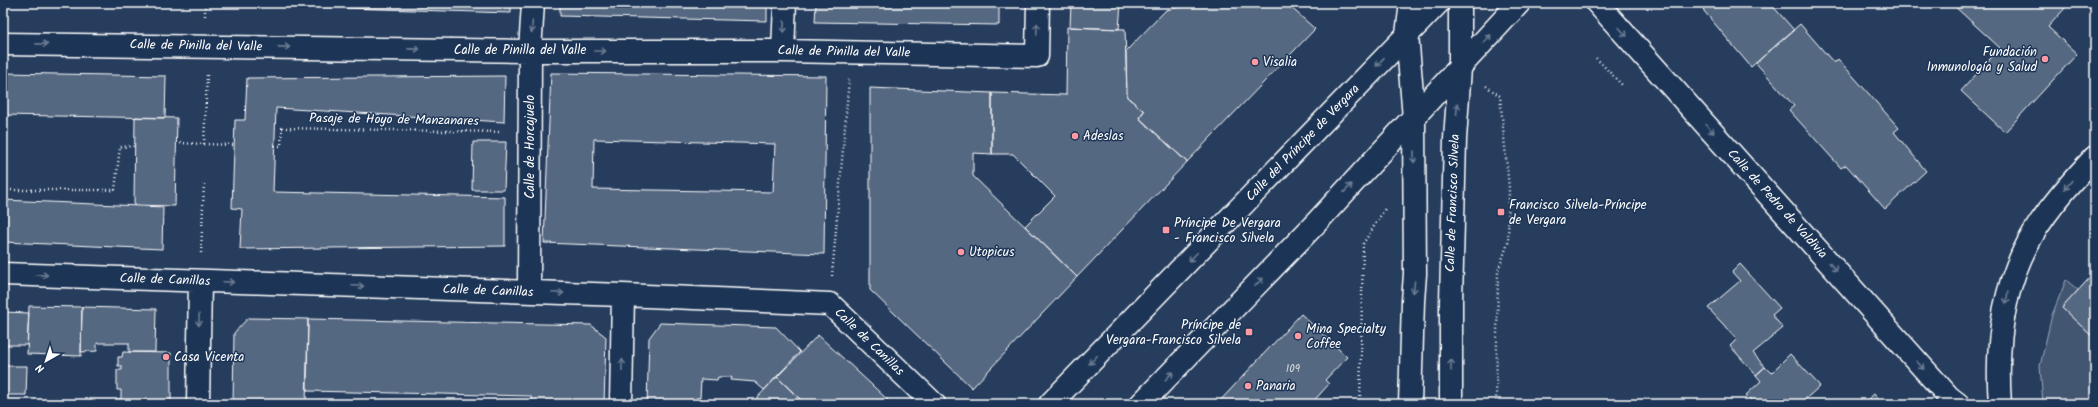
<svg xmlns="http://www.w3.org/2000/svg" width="2098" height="407" font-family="Kalam,sans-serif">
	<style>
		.green { fill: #425672; stroke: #a0aab8 }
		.building { fill: #556781; stroke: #fff; fill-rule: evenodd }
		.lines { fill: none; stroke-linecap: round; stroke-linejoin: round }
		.street-casing { stroke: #fff; stroke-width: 25 }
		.secondary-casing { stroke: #fff; stroke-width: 25 }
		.primary-casing { stroke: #fff; stroke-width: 25 }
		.path { stroke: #fff; stroke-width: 2.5; stroke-dasharray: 1 3; stroke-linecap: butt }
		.street { stroke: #1d3557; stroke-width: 22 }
		.secondary { stroke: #1d3557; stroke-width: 22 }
		.primary { stroke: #1d3557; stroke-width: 22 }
		.oneway { stroke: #6c7c92 }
		.poi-dot { fill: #ff9aa2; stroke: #1d3557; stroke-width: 1.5 }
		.labels { text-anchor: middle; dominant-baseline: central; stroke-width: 3; stroke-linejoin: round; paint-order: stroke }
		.number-label { font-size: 11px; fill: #d4d9e0 }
		.street-label { font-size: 13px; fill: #fff; stroke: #1d3557 }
		.poi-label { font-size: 13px; fill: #fff; stroke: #1d3557; text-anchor: start }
	</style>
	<rect width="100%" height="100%" fill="#263d5e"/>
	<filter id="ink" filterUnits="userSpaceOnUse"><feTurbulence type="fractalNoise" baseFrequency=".025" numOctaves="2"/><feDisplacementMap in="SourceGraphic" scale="8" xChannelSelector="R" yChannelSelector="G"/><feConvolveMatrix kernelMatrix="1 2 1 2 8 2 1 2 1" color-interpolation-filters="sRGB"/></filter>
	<g filter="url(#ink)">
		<path class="green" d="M2066,280L2078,290L2062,308L2095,339V404H2043L2040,366L2052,315Z"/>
		<path class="building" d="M184,3H511V13Z
			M560,3H767V21L560,16Z
			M816,3H999V25L815,22Z
			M1071,3H1121L1119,29L1070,27Z
			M1197,3H1286L1315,29L1187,162L1139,118L1144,111L1127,97L1126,51L1166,10Z
			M1702,3H1770L1794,30L1751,67L1704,11Z
			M1951,3H2061L2066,7L2048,27L2077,54L2005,132L1961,91L2000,48Z
			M1800,24L1834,63L1838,59L1899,128L1894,132L1926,171L1885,209L1846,165L1841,168L1789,110L1794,106L1756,63Z
			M1067,27L1125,29L1127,97L1144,111L1139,118L1187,162L1077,277L1025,226L1055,196L1013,154H992V93L1066,95Z
			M3,73L166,76L165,118L3,115Z
			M551,73L826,76L824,254L544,243ZM594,139L775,144L773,192L593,189Z
			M505,76L504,122L276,108L273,192L505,197V246L240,249L242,209L232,208L235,120H245L247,78Z
			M870,88L992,93V154L973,153V176L1077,277L972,388L870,290Z
			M135,117L177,118L175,206L134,205Z
			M473,142H506L504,190H472Z
			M3,200L163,207L162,249L3,242Z
			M1740,264L1780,308L1772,315L1783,328L1753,353L1765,367L1756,375L1730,346L1737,339L1708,308L1740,281L1732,272Z
			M2095,272V339L2062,308Z
			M29,306L82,307L81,356L27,354Z
			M82,307L156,309L155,352H129V343H97V351L81,352Z
			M3,312L29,313L27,345H6V366H27L26,395H3Z
			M1301,314L1347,357L1325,380L1329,384L1312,403L1309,400L1305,404H1217Z
			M248,318L308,319L306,404H233L234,333Z
			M308,319L591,325L606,337L604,404H531V396L307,391Z
			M660,323L776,327L800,352L764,390L755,382L731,380L732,377H718L717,380L701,379L700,398H696V404H647L649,338Z
			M818,335L873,386L892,404H805L777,377Z
			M123,352L171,353V404H117V399H121V390H117V370H122V366H118V357H122Z
			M1790,354L1820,386L1800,404H1755L1746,395L1761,381L1756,375L1765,367L1771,373Z
			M777,377L805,404H751Z
			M1874,394L1882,404H1863Z"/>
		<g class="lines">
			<g class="street-casing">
				<path id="street" d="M1597,3L1949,397L1958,404
					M3,44L530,51H783L1037,56L1038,3
					M783,51L785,3
					M3,274L623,295L830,304L934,404
					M529,292L530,51L533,3
					M198,404L200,281
					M621,404L623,295
					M2000,404C1996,350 2002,291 2028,243C2044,212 2071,182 2095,157"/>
			</g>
			<g class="secondary-casing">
				<path id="secondary" d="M1050,404L1438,3
					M1141,404L1316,223L1519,3"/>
			</g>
			<g class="primary-casing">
				<path id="primary" d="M1410,404L1413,301L1415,274L1414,118L1407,34L1411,3
					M1451,404V302L1455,139L1460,68V3"/>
			</g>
			<path class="path" d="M205,3V18
				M1596,58L1623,86
				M1486,86L1500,96L1509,188L1508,243L1498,271L1496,404
				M176,143L234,145
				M204,144L207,75
				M275,146H281L282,128L502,132
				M3,190H115L120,147L135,146
				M201,253L204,184
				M832,276L849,79
				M1360,404L1363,244L1386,207"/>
			<use href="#street" class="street"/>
			<use href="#secondary" class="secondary"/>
			<use href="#primary" class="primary"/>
		</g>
		<defs><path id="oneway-shaft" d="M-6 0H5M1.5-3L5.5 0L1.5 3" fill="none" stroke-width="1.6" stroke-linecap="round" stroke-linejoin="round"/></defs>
		<g class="oneway">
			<use href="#oneway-shaft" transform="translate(532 27) rotate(93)"/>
			<use href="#oneway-shaft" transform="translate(784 27) rotate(92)"/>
			<use href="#oneway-shaft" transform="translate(1037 29) rotate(-88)"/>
			<use href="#oneway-shaft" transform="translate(1623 32) rotate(48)"/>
			<use href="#oneway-shaft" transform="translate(1487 39) rotate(-48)"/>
			<use href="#oneway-shaft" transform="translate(42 44) rotate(1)"/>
			<use href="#oneway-shaft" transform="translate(284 47) rotate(1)"/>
			<use href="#oneway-shaft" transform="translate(414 49) rotate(1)"/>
			<use href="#oneway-shaft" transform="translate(600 51)"/>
			<use href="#oneway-shaft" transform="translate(1380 62) rotate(133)"/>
			<use href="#oneway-shaft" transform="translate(1457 109) rotate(-85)"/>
			<use href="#oneway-shaft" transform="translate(1710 129) rotate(48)"/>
			<use href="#oneway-shaft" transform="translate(1414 157) rotate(90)"/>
			<use href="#oneway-shaft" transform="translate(2068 185) rotate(131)"/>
			<use href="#oneway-shaft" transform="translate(1348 188) rotate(-47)"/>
			<use href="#oneway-shaft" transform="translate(1193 257) rotate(134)"/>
			<use href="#oneway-shaft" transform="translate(1833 267) rotate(48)"/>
			<use href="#oneway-shaft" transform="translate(42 275) rotate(2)"/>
			<use href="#oneway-shaft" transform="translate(228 282) rotate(2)"/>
			<use href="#oneway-shaft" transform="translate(1259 282) rotate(-46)"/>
			<use href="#oneway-shaft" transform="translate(358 286) rotate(2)"/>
			<use href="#oneway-shaft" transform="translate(1414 287) rotate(96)"/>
			<use href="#oneway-shaft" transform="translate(558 293) rotate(2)"/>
			<use href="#oneway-shaft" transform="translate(2007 298) rotate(98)"/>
			<use href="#oneway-shaft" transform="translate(199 320) rotate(91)"/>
			<use href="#oneway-shaft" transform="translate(1093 360) rotate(134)"/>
			<use href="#oneway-shaft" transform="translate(622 365) rotate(-89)"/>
			<use href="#oneway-shaft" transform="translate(1451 365) rotate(-90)"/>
			<use href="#oneway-shaft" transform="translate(1920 365) rotate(48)"/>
			<use href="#oneway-shaft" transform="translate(1169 376) rotate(-46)"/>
		</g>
	</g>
	<g class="poi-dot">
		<circle cx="2045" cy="59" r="4"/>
		<circle cx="1255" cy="62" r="4"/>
		<circle cx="1075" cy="136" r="4"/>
		<rect x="1497" y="208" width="8" height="8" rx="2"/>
		<rect x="1162" y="226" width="8" height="8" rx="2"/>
		<circle cx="961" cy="252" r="4"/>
		<rect x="1245" y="328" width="8" height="8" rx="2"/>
		<circle cx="1298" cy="336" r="4"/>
		<circle cx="166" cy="357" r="4"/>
		<circle cx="1248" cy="386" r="4"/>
	</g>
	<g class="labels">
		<g class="number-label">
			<text x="1293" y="369">109</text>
		</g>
		<g class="street-label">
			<text transform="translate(196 46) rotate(1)">Calle de Pinilla del Valle</text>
			<text x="520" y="50">Calle de Pinilla del Valle</text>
			<text transform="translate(844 52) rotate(1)">Calle de Pinilla del Valle</text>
			<text transform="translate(394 120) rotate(1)">Pasaje de Hoyo de Manzanares</text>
			<text transform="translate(1303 143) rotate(-46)">Calle del Príncipe de Vergara</text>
			<text transform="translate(530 147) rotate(-90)">Calle de Horcajuelo</text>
			<text transform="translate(1453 203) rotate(-88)">Calle de Francisco Silvela</text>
			<text transform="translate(1777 204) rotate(48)">Calle de Pedro de Valdivia</text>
			<text transform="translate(165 280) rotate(2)">Calle de Canillas</text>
			<text transform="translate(488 291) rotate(2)">Calle de Canillas</text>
			<text transform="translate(869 342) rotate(44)">Calle de Canillas</text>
		</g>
		<g class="poi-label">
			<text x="2037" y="52" text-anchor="end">Fundación<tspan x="2037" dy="15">Inmunología y Salud</tspan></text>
			<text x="1263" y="62">Visalia</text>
			<text x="1083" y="136">Adeslas</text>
			<text x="1509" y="205">Francisco Silvela-Príncipe<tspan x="1509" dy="15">de Vergara</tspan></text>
			<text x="1174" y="223">Príncipe De Vergara<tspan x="1174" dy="15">- Francisco Silvela</tspan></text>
			<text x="969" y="252">Utopicus</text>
			<text x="1241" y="325" text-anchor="end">Príncipe de<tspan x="1241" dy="15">Vergara-Francisco Silvela</tspan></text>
			<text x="1306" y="329">Mina Specialty<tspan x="1306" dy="15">Coffee</tspan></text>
			<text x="174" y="357">Casa Vicenta</text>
			<text x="1256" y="386">Panaria</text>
		</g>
	</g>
	<rect width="2098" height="407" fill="none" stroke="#1d3557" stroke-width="16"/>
	<rect x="8" y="8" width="2082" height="391" fill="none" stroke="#fff" stroke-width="1.5" filter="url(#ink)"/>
	<g transform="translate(46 361) rotate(219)" stroke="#1d3557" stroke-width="3" paint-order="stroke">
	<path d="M0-3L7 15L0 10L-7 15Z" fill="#ffffff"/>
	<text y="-6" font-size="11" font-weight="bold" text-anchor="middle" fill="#ffffff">N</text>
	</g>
</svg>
